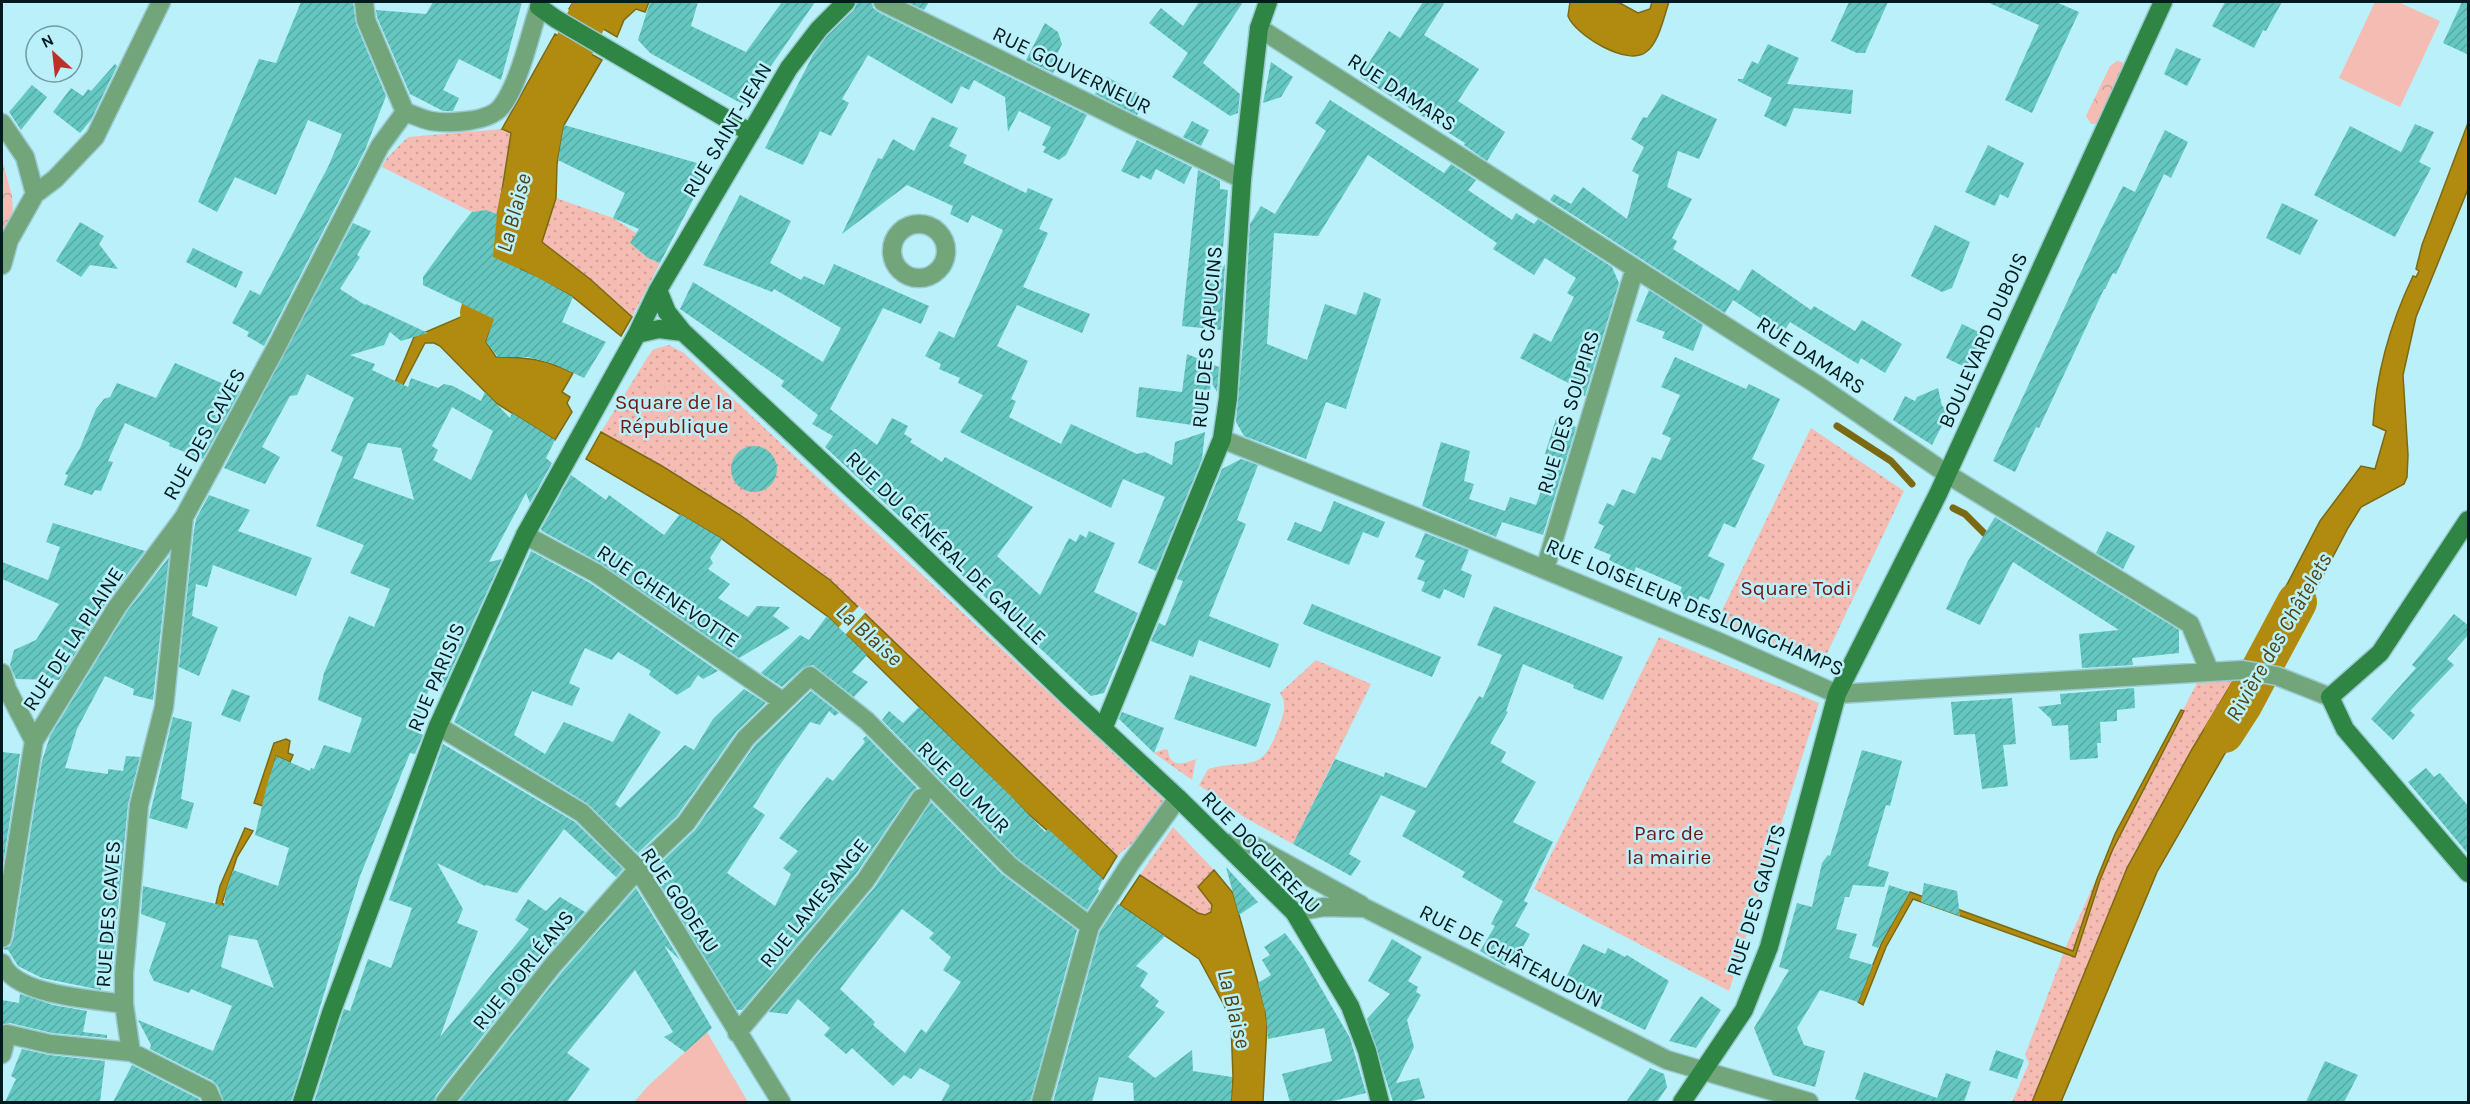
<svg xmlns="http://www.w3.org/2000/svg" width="2470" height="1104" font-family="Karla,sans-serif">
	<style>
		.grass { fill: url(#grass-dots) }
		.forest { fill: url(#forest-crowns) }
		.garden { fill: #f5bcb3 }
		.water { fill: #b18b10; stroke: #7c6914; stroke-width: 1.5 }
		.pier { fill: #baf0f9 }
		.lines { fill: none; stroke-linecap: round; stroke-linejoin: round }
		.stream { stroke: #7c6914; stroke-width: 7 }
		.river { stroke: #b18b10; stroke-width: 40 }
		.building { fill: url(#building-hatch); fill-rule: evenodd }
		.street-casing { stroke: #99cad2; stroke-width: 21 }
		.secondary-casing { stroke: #99cad2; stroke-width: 21 }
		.street { stroke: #72a67a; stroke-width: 18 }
		.secondary { stroke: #2f8644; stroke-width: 18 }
		.labels { text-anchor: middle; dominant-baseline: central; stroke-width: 5; stroke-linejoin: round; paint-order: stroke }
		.street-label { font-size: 21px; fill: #001b1f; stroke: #baf0f9 }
		.park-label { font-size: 21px; fill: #731611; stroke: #baf0f9 }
		.water-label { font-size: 22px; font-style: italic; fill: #524217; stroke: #baf0f9 }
	</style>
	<defs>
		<pattern id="grass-dots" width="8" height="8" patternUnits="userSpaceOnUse" patternTransform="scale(1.5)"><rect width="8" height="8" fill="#f5bcb3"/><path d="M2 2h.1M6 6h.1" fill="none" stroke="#d0a19a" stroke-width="1.8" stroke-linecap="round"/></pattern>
		<pattern id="forest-crowns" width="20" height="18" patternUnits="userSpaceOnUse" patternTransform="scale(1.5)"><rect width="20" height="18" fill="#f5bcb3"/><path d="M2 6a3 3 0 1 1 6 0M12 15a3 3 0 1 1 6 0" fill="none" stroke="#d0a19a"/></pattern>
		<pattern id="building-hatch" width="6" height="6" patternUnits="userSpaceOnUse" patternTransform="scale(1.5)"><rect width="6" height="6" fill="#64c7c0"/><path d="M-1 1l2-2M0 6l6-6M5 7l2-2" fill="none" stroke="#55aaa5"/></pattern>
	</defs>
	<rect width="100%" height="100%" fill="#baf0f9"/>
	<path class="grass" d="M502,129L511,133L497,214L486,210L472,212L382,167L387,158L408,137Z
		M556,198L613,218L636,233L631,244L648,258L660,263L632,317L590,279L542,242Z
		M669,345L684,353L1164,800L1136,840L1117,856L830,580L740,515L662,466L601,432L649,355L654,349Z
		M1811,428L1904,491L1822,664L1715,625Z
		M1659,637L1819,703L1729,991L1534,889Z
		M1316,660L1371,684L1293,844L1244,817L1199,785L1208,769C1252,757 1261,777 1280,724C1284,713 1287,703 1280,693Z
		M2200,677L2251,678L2168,805L2044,1102H2012L2029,1063L2025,1055L2067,944L2119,828L2138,797Z
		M1165,749L1168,750C1169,768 1184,764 1196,759L1192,780L1154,753Z
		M1173,827L1214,870L1198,887L1212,905L1211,912L1205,915L1198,913L1140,875Z"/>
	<path class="forest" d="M2117,61L2122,62L2125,67L2098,124H2091L2086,116L2110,66Z
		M2,160L12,196L13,210L2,243Z"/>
	<path class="garden" d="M2375,2H2398L2440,21L2400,107L2339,78Z
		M652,385H664L665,417H653Z
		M707,1032L748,1102H634L649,1085Z"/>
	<path class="water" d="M573,2H649L645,12L636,9L624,20L617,37L569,9Z
		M1570,2H1618L1638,13L1650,9L1652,2H1669C1664,16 1659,43 1646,52C1628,67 1575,35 1568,16Z
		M555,34L602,60L564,125L557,164L556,198L542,242L590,279L632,317L621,336L573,297L518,268L521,261H517L494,241L511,133L502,129Z
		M2468,123V189L2416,317L2403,375L2408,455L2407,477L2404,484L2361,507L2348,528L2281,656L2257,642L2320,521L2361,466L2375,469L2386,431L2373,425C2376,374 2391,322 2413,276L2416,277L2419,271L2416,269L2422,245Z
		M471,309L494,319L486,342L496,357C527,357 545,359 573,373L562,392L570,397L567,403L572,412L555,440L496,403L440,346L434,343H425L393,404L391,392L414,337L468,314Z
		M601,432L662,466L740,515L830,580L1117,856L1103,879L1026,812L827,616L722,539L586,459Z
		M2233,681L2263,687L2157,872L2061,1102H2032L2127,868L2192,749Z
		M2181,710L2184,711L2113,849L2100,880L2075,957L1913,899L1886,947L1863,1005L1858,1002L1882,942L1910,892L2073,951L2097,879L2115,834Z
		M286,739L290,741L288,753L293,755L290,762L276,756L263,806L254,803L274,743Z
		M245,828L253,831L237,857L222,903L224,904L220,938L212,921L220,886Z
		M1214,870L1233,893L1265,1008L1267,1024L1263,1102H1231L1233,1077L1231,1023L1224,1005L1199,959L1120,905L1140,875L1198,913L1205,915L1211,912L1212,905L1198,887Z"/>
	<path class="pier" d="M859,606L866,612L845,635L838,628Z"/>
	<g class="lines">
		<path class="stream" d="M1837,426L1891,461L1912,484
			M1953,508L1965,514L1984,533"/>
		<path class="river" d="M551,94L591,10L592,2
			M480,313L513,233L520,198
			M2224,733L2242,705L2297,602"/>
	</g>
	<path class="building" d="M301,2H353L356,24L386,96L365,150L264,346L247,336L249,332L232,323L250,290L260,295L328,167L342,134L308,120L276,195L235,177L217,212L198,202L259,59L276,63Z
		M433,2H522L501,80L459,59L443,90L459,98L453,111H443L410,94L377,17L376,10L426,14Z
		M650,2H698L691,26L746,52L782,2H815L744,105L650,53L638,40Z
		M857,2H872L873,8L878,12L1087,115L1066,155L1059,160L1043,152L1046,147L1042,145L1051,127L1019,111L1008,132L1005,97L974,80L969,90L961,86L952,104L868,55L842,99L849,103L831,136L820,131L803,165L765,148L813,55L827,36L854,10Z
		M907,2H929L924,10Z
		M1199,2H1243L1203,63L1240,94L1238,113L1230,116L1172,77L1188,53L1149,23L1161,8L1183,26Z
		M1423,2H1445L1424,35L1479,69L1458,101L1505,132L1487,161L1464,145L1465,143L1360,77L1389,31L1400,38Z
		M1849,2H1888L1865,53H1857L1831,41Z
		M1987,2H2056L2079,12L2032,113L2005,100L2039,25Z
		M2225,2H2282L2266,31L2263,30L2254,48L2212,26Z
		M2462,2H2469V55L2443,43Z
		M1045,23L1058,32L1062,44L1053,62L1058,64L1053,73L1026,60Z
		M1768,44L1799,58L1787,84L1853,90L1851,114L1794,108L1786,127L1764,116L1772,98L1738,81V79H1743L1752,61L1758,64Z
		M2176,48L2201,59L2187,86L2164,74Z
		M1271,62L1293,77L1281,97L1263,103Z
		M115,64L117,66L91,120L80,133L53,112L71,88L83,96L88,89L91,91Z
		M1107,77L1147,98L1137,115L1095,94Z
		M32,85L47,97L21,130L9,112Z
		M1662,94L1717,119L1699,159L1678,151L1667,187L1692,199L1672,238L1677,241L1673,249L1739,291L1752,269L1811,310L1814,306L1855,331L1862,320L1902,344L1885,373L1861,358L1858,364L1790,322L1783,333L1733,300L1725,313L1550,200L1554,194L1571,204L1583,187L1627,219L1639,175L1632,171L1644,147L1631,139L1643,117L1647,118Z
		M1330,100L1444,173L1451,164L1476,180L1468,190L1512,220L1516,213L1534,224L1538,219L1612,267L1619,283L1585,396L1571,389L1572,385L1520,358L1534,333L1551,342L1574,297L1567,293L1576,278L1545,258L1534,275L1493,249L1497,243L1368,155L1318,236L1274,233L1267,344L1307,360L1325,304L1356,315L1364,292L1381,299L1346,409L1326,402L1306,459L1244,436L1236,422L1244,332L1250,224L1261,206L1275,214L1326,131L1315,123Z
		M932,117L958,128L949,146L967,155L963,163L1026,193L1028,188L1053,199L1039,229L1048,233L1023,287L1090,314L1082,333L1017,305L997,346L1028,361L1011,399L1016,401L1009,417L1061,444L1071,424L1137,454L1145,452L1172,465L1175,442L1205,432L1202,459L1156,571L1138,563L1165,497L1123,479L1111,508L960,432L983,395L958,383L960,378L939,369L941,364L925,356L939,331L954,338L1003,230L972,215L968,223L950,214L953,206L907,185L842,234L878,158L882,159L893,139L914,151Z
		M1192,121L1209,130L1201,146L1183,137Z
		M2415,124L2434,132L2419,162L2431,168L2395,237L2314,195L2350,126L2401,152Z
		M564,125L704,165L707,173L660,263L648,258L630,243L639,229L613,218L625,193L558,160Z
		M2165,130L2188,142L2171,178L2164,174L2116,274L2113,273L2105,289H2104L2039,428L2036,427L2015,472L1993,461L2101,229L2123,186L2135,192Z
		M1137,140L1192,167L1184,184L1156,169L1151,180L1141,175L1139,179L1121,171Z
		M1988,145L2024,163L2008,198L2000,194L1995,206L1965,192Z
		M1198,170L1220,181V189L1228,190L1221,271L1225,264L1221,330L1182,326Z
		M740,195L791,221L770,263L801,280L804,276L824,285L834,264L929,306L921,324L883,308L830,409L877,445L892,418L908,426L904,434L912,439L910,442L942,462L945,457L1033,507L997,556L1040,595L1069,538L1076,542L1080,534L1086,538L1089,531L1115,543L1094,592L1138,613L1104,693L1091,696L825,447L833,436L812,424L818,415L781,386L784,381L680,309L693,282L823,362L841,328L774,289L772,292L703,265Z
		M2282,203L2318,220L2300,255L2266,238Z
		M486,210L497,214L493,257L539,278L573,297L562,322L606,342L584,378L554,364L528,357H498L486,342L494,319L423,285V277L458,229L472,212Z
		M80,222L104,236L99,244L118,269L90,265L81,277L56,261Z
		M353,223L371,231L357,255L360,257L340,289L365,305L366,304L428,333L401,341L390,332L384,345L350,355L375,364L372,370L408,387L411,378L438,388L444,384L453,386L481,401L485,392L510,418L512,413L555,440L546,458L552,463L530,503L526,493L489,562L502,559L443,688L437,667L414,731L423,735L415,754L410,753L360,876L291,1102H224L218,1086L213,1081L150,1049L151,1045L138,1020L213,1051L232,1006L191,989L189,993L154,981L149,971L166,923L141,914L143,886L224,906L226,890L233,870L278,886L289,848L255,835L267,785L276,756L310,771L311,768L314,769L324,745L350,753L362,718L318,700L324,673L349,616L374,627L390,589L350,573L364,545L316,526L343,457L331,451L354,398L307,374L297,395L290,396L262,447L280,457L265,484L224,468ZM452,407L493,431L471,480L433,460L438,450L432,446ZM368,443L401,448L414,500L353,478ZM229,935L257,940L274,988L221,967Z
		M1935,225L1970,242L1952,288L1942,292L1911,276Z
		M193,248L243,272L236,288L186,262Z
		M1649,290L1703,325L1693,351L1662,338L1665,332L1636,321Z
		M1962,324L1985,335L1969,369L1946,358Z
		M1187,354L1219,367L1217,392L1211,382L1206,427L1136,417L1139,387L1182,392Z
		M1675,357L1746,389L1749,384L1780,399L1752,459L1765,465L1735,528L1724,523L1708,556L1725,564L1709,600L1700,596L1696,605L1678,596L1682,587L1636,567L1634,572L1609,560L1611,555L1594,548L1604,526L1598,523L1607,503L1614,506L1622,489L1635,494L1652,457L1661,460L1671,438L1662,434L1680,395L1661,387Z
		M175,363L240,391L203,459L169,446L170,443L125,423L108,461L113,462L101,491L95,490L92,495L64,485L68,475L65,474L80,448L96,409L104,399L110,397L117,383L156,398Z
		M1938,388L1942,406L1950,410L1932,445L1893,420L1905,396L1915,401L1917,397Z
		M1556,419L1576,427L1543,535L1502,522L1496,537L1422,506L1441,442L1470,451L1464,481L1474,484L1469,499L1505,511L1510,497L1536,505L1553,457L1545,454Z
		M731 469a23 23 0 1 1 46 0a23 23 0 1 1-46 0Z
		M1241,459L1258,465L1237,520L1246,524L1209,616L1279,644L1270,668L1199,640L1193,657L1151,641L1159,623L1165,626L1183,581L1177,579L1222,469Z
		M571,475L606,500L609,495L664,535L680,514L722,539L710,558L713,563L708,569L730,584L718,598L748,617L757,606L780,607L773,616L790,628L739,658L602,564L542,531L541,529Z
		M209,495L250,510L238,531L312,558L296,596L213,565L207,587L196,584L192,616L218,627L199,676L179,667L194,530L196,519Z
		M1334,501L1385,522L1378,538L1363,532L1349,565L1287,540L1295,522L1321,532Z
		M1995,517L2179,630V653L2132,658L2133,665L2082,668L2079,634L2119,630L2013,562L1980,625L1946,609L1968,561Z
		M53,523L145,551L107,601L59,680L16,679L10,665L14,650L36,640L59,604L2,579V562L48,580L60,547L46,542Z
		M2107,531L2135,546L2123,569L2096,553Z
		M1425,533L1469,550L1461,570L1472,575L1464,598L1444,589L1440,599L1421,591L1425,582L1417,579L1425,561L1415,557Z
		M531,551L590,583L718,671L703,679L698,675L690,687L677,695L649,675L651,671L618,652L612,660L585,648L569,683L580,688L572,706L532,691L514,735L545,754L564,722L613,742L629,713L661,732L615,804L620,808L685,745L694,750L713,719L744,689L766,703L737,731L677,816L638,853L588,804L454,722Z
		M169,557L153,700L133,695L134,689L105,676L77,729L65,768L108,774V769L123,771L126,756L140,757L128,804L111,982L102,981L101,990L42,978L18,966L8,950L2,949L10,946L13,940L42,761L50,736L126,613Z
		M1312,604L1441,657L1432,677L1303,624Z
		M1494,606L1623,657L1603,700L1573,688L1574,685L1523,664L1506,711L1508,712L1490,743L1506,752L1501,762L1536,782L1513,822L1553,842L1524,901L1528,903L1515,926L1530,934L1521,951L1510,957L1505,966L1480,951L1495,926L1491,924L1503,901L1462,877L1465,872L1402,836L1416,811L1381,795L1349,854L1361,861L1351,876L1293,844L1335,759L1384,777L1385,772L1426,788L1479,696L1483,698L1502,655L1477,645Z
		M2454,614L2469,626V634L2447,659L2454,665L2410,711L2415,715L2393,740L2371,719L2416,668L2412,665Z
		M827,616L867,655L852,672L868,682L854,697L813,665L803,668L782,687L761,673L800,635L809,640Z
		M1190,675L1271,704L1256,747L1174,719Z
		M2134,688L2135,708L2117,710V721L2100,722L2101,743H2097L2098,758L2070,760L2068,725L2052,726L2051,719L2038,707L2061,704L2060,694Z
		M232,689L250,696L240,722L221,715Z
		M811,691L839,713L835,716L829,711L820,725L810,722L777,769L753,807L765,815L727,873L775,906L791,874L783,868L798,851L779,838L827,777L833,781L865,742L863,739L866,736L917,788L912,792L856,874L742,1010H737L652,871L695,830L755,745Z
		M2012,698L2016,744L2003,745L2008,786L1982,789L1975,734L1954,735L1951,702Z
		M919,707L1011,796L1045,832L1048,829L1103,879L1098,889L1099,891L1087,910L1017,858L882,720L889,711L903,723Z
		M1122,712L1164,728L1154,753L1119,719Z
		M173,717L192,722L181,799L194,803L187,829L149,818Z
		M443,744L575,822L623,869L616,877L564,829L517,893L486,885L485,886L437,863L463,909L457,923L478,931L440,1037L529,929L515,920L528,899L546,911L560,897L585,912L544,958L436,1095L434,1102H314L344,1009L350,1011L368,959L391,968L412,908L389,900Z
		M1862,750L1902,761L1890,806L1886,805L1868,866L1889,872L1884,887L1853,885L1849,897H1845L1836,929L1857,934L1849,958L1873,965L1858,1002L1820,990L1797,1028L1804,1045L1825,1051L1815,1087L1773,1075L1754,1028L1789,970L1779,967L1797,903L1812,907L1822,863L1828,855L1830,856Z
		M2,752L20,754L2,871Z
		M2426,768L2434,777L2440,773L2469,807V855L2408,782Z
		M931,802L1002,874L1077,930L1030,1102H941L950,1085L920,1068L911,1079L904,1075L893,1086L852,1048L846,1054L824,1035L830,1028L798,999L787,1014L769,1012L874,888ZM902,909L934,933L929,938L951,957L943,970L961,982L926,1033L921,1029L905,1053L873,1025L875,1022L840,989Z
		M1226,867L1258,902L1239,915Z
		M1924,883L1957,891L1960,916L1921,902Z
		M1889,885L1910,892L1878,948L1872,946Z
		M636,888L680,960L664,945L712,1028L685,1052L664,1037L673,1032L635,970L567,1053L590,1069L567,1102H459L562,972Z
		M1118,904L1165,936L1136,966L1148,973L1140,986L1159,1001L1155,1006L1165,1012L1128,1057L1155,1078L1192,1050L1193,1071L1232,1077L1231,1102H1134L1133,1083L1099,1077L1092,1102H1053L1100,931Z
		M1285,933L1303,957L1350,1038L1366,1093L1329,1102H1290L1282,1074L1332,1061L1324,1028L1268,1039L1266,1014L1258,983L1271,975L1262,960L1270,955L1264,947Z
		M1392,939L1422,957L1408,981L1418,987L1416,992L1421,995L1407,1020L1414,1047L1396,1083L1419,1078L1425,1098L1408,1102H1393L1367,1019L1390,994L1368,981Z
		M1583,944L1605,954L1608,948L1625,957L1627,955L1669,981L1645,1030L1600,1008L1603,1002L1564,981Z
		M20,994L53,1005L87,1011L83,1032L107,1035V1038L52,1033L10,1023L2,1025V1000L19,1003Z
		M1701,996L1721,1010L1696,1048L1669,1041Z
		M22,1049L49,1055L105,1061L100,1102H5L16,1079L11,1076Z
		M1996,1050L2024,1060L2017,1079L1989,1070Z
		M2325,1061L2358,1075L2344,1102H2306Z
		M132,1065L199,1099L201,1102H113Z
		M1650,1068L1664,1074L1667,1087L1657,1102H1626Z
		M1864,1072L1937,1098L1946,1073L1971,1082L1964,1102H1864L1855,1099Z"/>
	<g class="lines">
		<g class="street-casing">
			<path id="street" d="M364,2L366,20L405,112
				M883,2L1242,179
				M1259,28L1816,384L1947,474L2190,624L2209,670
				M405,112C414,115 422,119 431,121C449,124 489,122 501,107C519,85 530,34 539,7
				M2,123L25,157L35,194
				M892 251a27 27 0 1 1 54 0a27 27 0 1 1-54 0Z
				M2,265L9,240L35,194L55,179L95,137L161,2
				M1222,439L1466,537L1717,641L1837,694L2243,670L2277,676L2330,697
				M525,535L596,573L782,701
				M1545,569L1635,268
				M2,673L7,689L34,741
				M438,726L582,813L638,869L781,1102
				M1226,844C1238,840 1244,842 1256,847L1361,905
				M1294,912L1324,907L1365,908L1667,1060L1809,1102
				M2,938L34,741L117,607L184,517
				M2,963C15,996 93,999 124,1004
				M737,1033L865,881L921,798
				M131,1052L124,1004V973L139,805L164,707L184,517L277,346L380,146L405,112
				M2,1054L7,1034L50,1044L131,1052L208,1091L213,1102
				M445,1102L553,965L638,869L686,823L746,738L810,676L867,721L1010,866L1090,926
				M1041,1102L1090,926L1130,864L1178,798"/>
		</g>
		<g class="secondary-casing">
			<path id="secondary" d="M540,2L539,7L556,19L751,133
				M658,290L667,312L683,332L901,535L1070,698L1178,798L1294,912L1350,1006L1367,1051L1380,1102
				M637,334L659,329L683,332
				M2468,520L2380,653L2330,697L2345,729L2468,873
				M1103,729L1222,439L1228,398L1242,179L1259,28L1268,2
				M302,1102L331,1013L438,726L525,535L637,334L658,290L789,68L819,29L846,2
				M1682,1102L1744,1010L1769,947L1837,694L1938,494L2163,2"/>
		</g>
		<use href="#street" class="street"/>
		<use href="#secondary" class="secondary"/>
	</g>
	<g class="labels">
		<g class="street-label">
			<text transform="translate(1072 70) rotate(26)">RUE GOUVERNEUR</text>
			<text transform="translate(1402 92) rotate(33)">RUE DAMARS</text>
			<text transform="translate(727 130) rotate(-59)">RUE SAINT-JEAN</text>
			<text transform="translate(1207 337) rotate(-85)">RUE DES CAPUCINS</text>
			<text transform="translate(1983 340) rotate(-66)">BOULEVARD DUBOIS</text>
			<text transform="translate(1811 355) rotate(33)">RUE DAMARS</text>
			<text transform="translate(1568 412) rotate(-73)">RUE DES SOUPIRS</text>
			<text transform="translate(204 434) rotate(-61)">RUE DES CAVES</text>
			<text transform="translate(946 548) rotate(44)">RUE DU GÉNÉRAL DE GAULLE</text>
			<text transform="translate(668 596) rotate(34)">RUE CHENEVOTTE</text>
			<text transform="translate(1695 607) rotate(23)">RUE LOISELEUR DESLONGCHAMPS</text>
			<text transform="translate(73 639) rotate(-57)">RUE DE LA PLAINE</text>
			<text transform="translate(436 677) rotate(-67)">RUE PARISIS</text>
			<text transform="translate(964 787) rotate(45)">RUE DU MUR</text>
			<text transform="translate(1261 852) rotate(46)">RUE DOGUEREAU</text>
			<text transform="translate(680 900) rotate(56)">RUE GODEAU</text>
			<text transform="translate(1756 900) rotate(-73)">RUE DES GAULTS</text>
			<text transform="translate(814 903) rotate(-51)">RUE LAMESANGE</text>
			<text transform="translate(108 914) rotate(-86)">RUE DES CAVES</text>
			<text transform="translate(1511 956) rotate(27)">RUE DE CHÂTEAUDUN</text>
			<text transform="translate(523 970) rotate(-51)">RUE D'ORLÉANS</text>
		</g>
		<g class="park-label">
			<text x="674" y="402">Square de la<tspan x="674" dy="24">République</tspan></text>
			<text x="1796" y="588">Square Todi</text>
			<text x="1669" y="833">Parc de<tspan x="1669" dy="24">la mairie</tspan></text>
		</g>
		<g class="water-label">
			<text transform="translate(514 213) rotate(-75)">La Blaise</text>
			<text transform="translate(869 635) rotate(42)">La Blaise</text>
			<text transform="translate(2279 637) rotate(-60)">Rivière des Châtelets</text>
			<text transform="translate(1234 1009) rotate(76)">La Blaise</text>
		</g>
	</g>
	<rect width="2470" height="1104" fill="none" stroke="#001b1f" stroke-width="6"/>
	<g transform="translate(54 54) rotate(333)"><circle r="28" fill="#baf0f9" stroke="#709ba2" stroke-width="1.5"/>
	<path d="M0-4.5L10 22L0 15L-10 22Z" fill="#be3027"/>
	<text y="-9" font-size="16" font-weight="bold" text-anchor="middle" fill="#001b1f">N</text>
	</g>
</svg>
